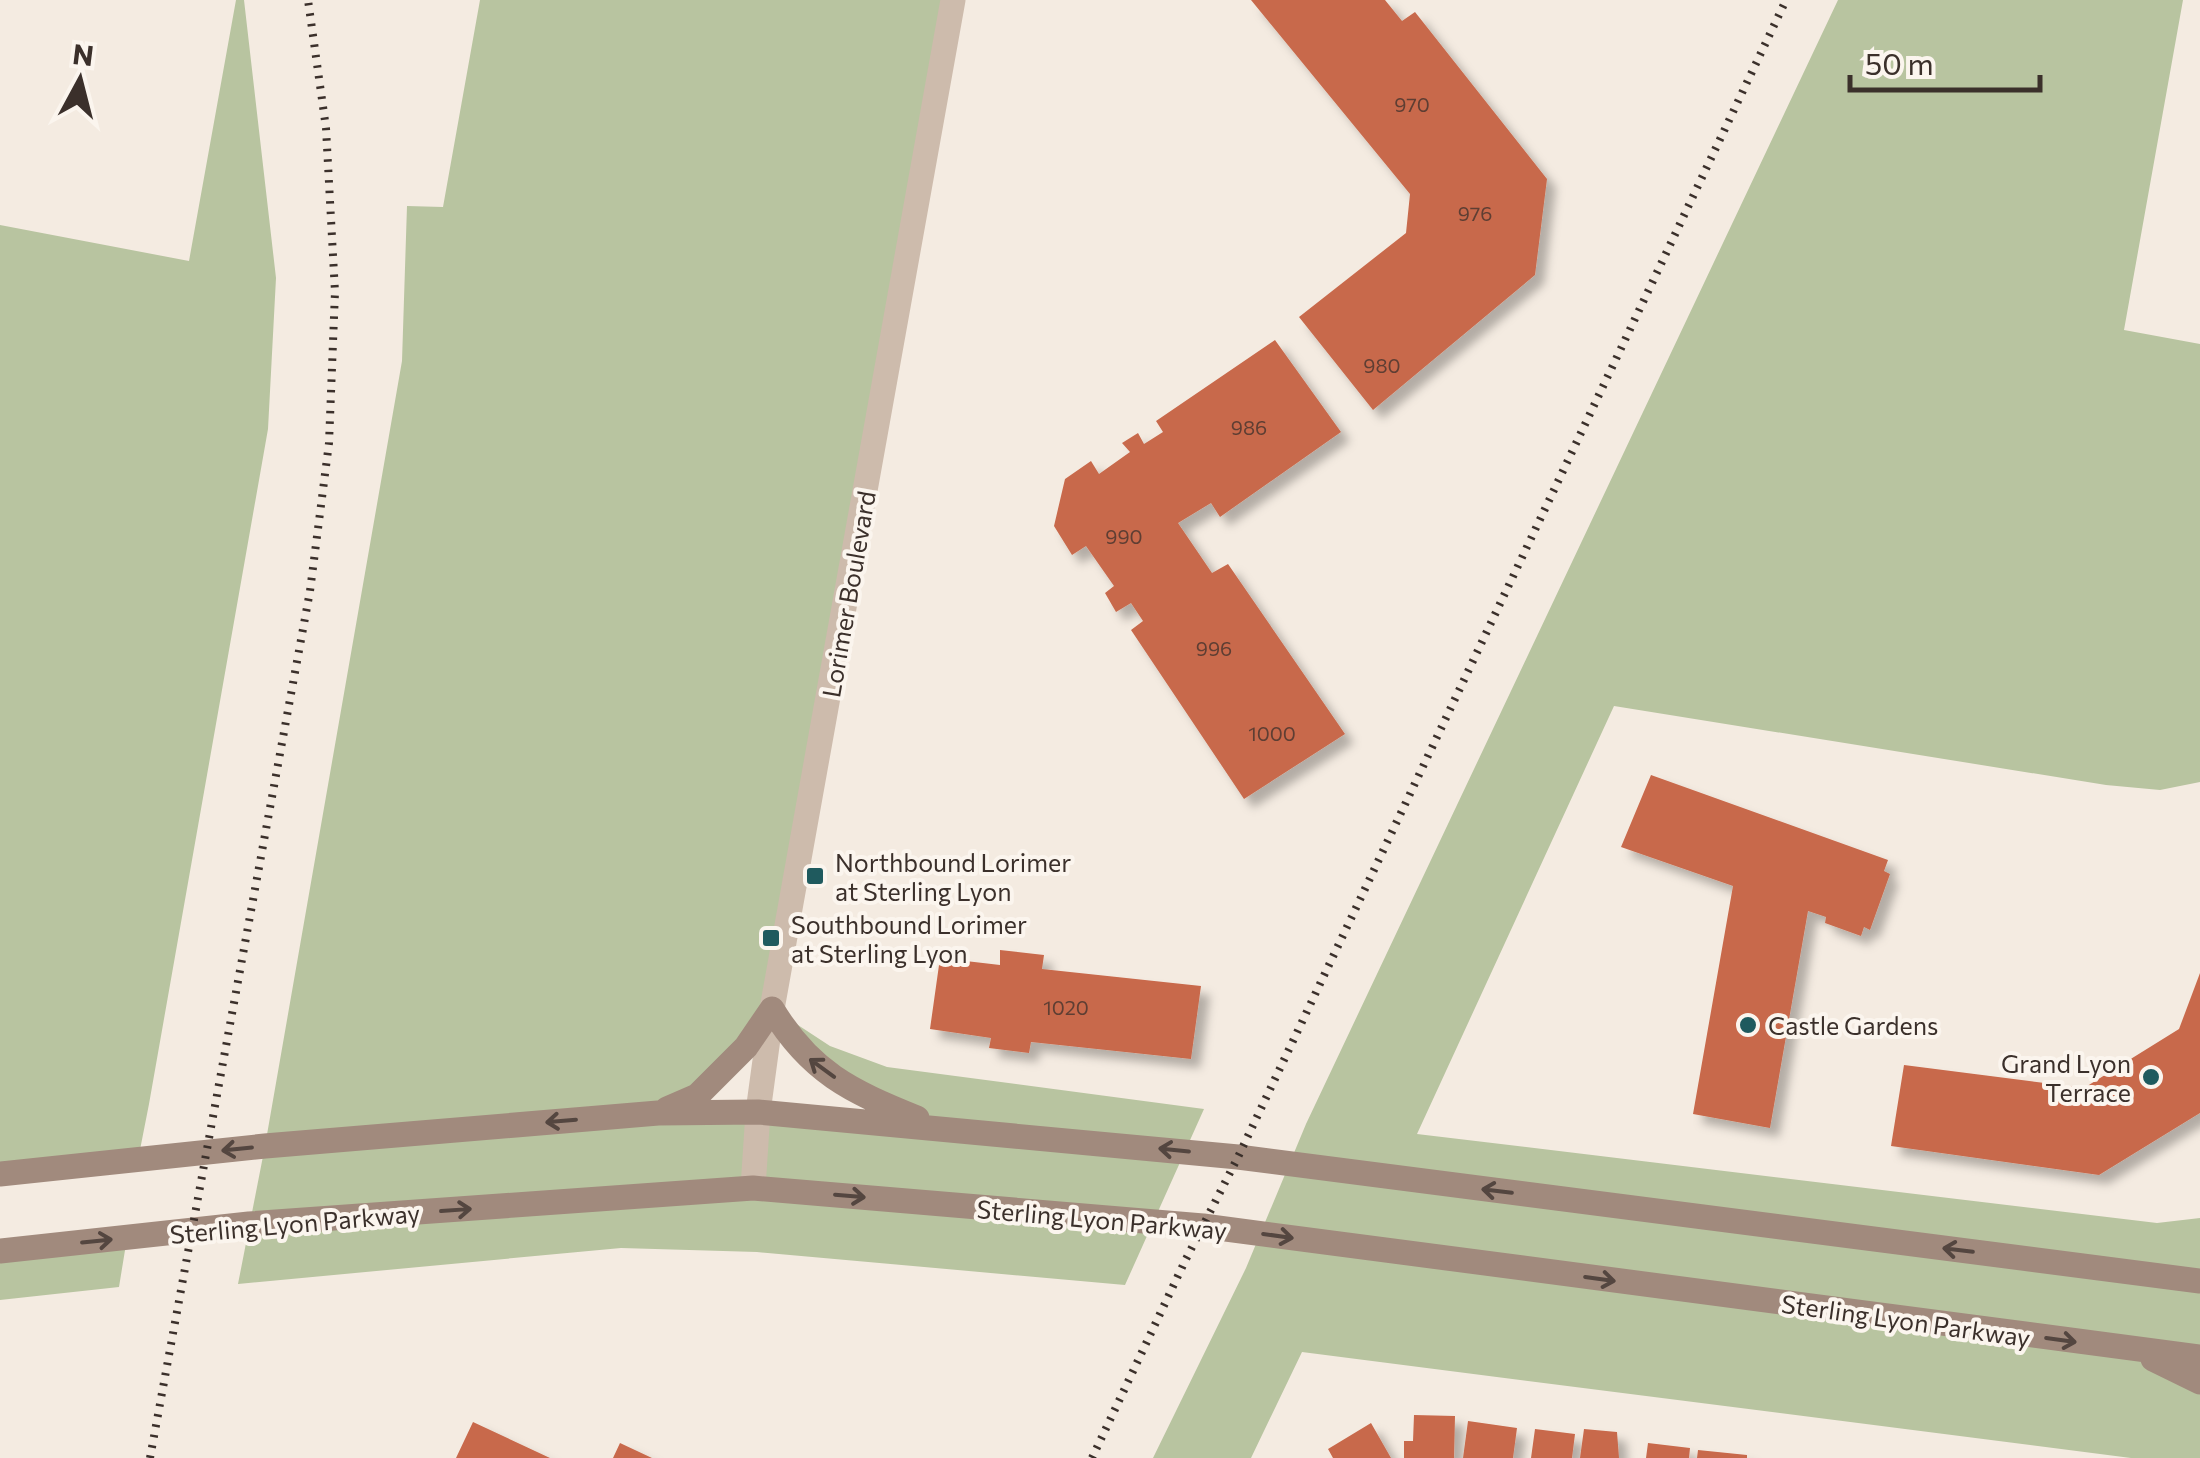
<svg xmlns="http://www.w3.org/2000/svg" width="2200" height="1458" font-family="Commissioner,sans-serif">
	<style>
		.grass { fill: #b8c4a0; fill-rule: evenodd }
		.building { fill: #c8694b; filter: url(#shadow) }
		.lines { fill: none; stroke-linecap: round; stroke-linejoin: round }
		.street { stroke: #cdbbac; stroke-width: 25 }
		.secondary { stroke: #a18a7d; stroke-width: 25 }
		.rail { stroke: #3b302b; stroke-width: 8; stroke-dasharray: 2.5 8; stroke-linecap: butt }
		.oneway { stroke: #544640 }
		.poi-dot { fill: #1f5a5e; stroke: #fbf5ee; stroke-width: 4 }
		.labels { text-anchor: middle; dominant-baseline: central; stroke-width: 8; stroke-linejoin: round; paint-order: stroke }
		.number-label { font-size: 20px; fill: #5e3e33 }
		.street-label { font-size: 25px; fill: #3b302b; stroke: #fbf5ee }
		.poi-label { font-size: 25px; fill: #3b302b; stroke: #fbf5ee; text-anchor: start }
	</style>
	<defs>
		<filter id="shadow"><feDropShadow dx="9" dy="9" stdDeviation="5" flood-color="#0004"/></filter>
	</defs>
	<rect width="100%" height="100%" fill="#f4ebe1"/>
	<path class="grass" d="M236,0H244L276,278L268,429L149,1104L138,1160L0,1174V225L189,261Z
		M480,0H953L772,1008L830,1046L887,1067L1204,1109L1125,1285L757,1252L621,1248L238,1284L265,1146L402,361L407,206L443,207ZM791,1041L935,1127L661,1112L746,1047Z
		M1838,0H2183L2124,330L2200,344V782L2160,790L2106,785L1614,706L1417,1134L2157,1223L2200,1218V1458H2131L1302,1352L1251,1458H1153L1246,1268L1306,1124Z
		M127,1238L119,1287L0,1300V1251Z"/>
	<path class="building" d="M1251,0H1385L1402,21L1415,12L1547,179L1535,275L1373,410L1299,317L1406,233L1410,194Z
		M1275,340L1341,432L1220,517L1211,503L1178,523L1212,573L1228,564L1345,734L1244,799L1131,630L1143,621L1131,603L1116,612L1105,593L1114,586L1086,546L1072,555L1054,526L1065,479L1091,461L1099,474L1130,452L1122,443L1138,433L1144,444L1163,432L1156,421Z
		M1651,775L1888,860L1884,871L1890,874L1870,930L1864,927L1861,936L1825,923L1826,917L1808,911L1770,1128L1693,1114L1733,886L1621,847Z
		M1000,950L1044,955L1042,969L1201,986L1191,1059L1031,1042L1029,1053L989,1048L991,1038L930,1029L940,958L1000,965Z
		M2200,973V1113L2099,1175L1891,1146L1904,1065L2084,1088L2179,1029Z
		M1414,1415L1455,1416L1454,1458H1404V1441H1413Z
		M1468,1421L1517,1428L1513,1458H1463Z
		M473,1422L550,1458H456Z
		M1371,1423L1391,1458H1333L1328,1449Z
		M1535,1429L1575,1434L1572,1458H1531Z
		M1584,1429L1617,1432L1619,1458H1580Z
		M620,1443L652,1458H613Z
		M1648,1443L1690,1448L1689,1458H1646Z
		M1698,1450L1747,1455V1458H1697Z"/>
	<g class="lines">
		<path class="street" d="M753,1188L758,1112L772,1009L953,0"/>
		<path class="secondary" d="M667,1109L697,1096L746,1047L772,1009C810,1072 850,1091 917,1118
			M0,1174L265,1146L658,1113L758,1112L1238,1157L2200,1281
			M0,1251L249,1224L753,1188L1203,1226L2200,1357
			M2153,1359L2200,1382"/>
		<path class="rail" d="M150,1458L310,591L329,443L335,292L326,128L308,0
			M1092,1458L1185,1261L1238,1157L1786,0"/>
	</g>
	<defs><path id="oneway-shaft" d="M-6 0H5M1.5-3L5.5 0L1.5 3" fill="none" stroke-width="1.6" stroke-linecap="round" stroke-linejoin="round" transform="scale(2.5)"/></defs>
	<g class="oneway">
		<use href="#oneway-shaft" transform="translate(822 1068) rotate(-144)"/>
		<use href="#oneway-shaft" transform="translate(561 1121) rotate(175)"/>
		<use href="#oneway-shaft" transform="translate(237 1149) rotate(174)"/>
		<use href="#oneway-shaft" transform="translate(1174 1150) rotate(-174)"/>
		<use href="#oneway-shaft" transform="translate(1497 1191) rotate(-173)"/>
		<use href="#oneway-shaft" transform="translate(850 1196) rotate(5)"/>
		<use href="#oneway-shaft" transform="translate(456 1210) rotate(-4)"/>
		<use href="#oneway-shaft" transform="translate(1278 1236) rotate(8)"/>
		<use href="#oneway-shaft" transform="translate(97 1241) rotate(-6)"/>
		<use href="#oneway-shaft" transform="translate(1958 1250) rotate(-173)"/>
		<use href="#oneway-shaft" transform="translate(1600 1279) rotate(8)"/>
		<use href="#oneway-shaft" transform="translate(2061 1340) rotate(8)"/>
	</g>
	<g class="poi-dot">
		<rect x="805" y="866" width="20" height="20" rx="5"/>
		<rect x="761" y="928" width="20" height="20" rx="5"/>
		<circle cx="1748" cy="1025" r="10"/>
		<circle cx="2151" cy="1077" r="10"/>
	</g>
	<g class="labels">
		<g class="number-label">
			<text x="1412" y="104">970</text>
			<text x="1475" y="213">976</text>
			<text x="1382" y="365">980</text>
			<text x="1249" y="427">986</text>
			<text x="1124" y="536">990</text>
			<text x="1214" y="648">996</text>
			<text x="1272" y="733">1000</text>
			<text x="1066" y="1007">1020</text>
		</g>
		<g class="street-label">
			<text transform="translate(848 594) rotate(-80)">Lorimer Boulevard</text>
			<text transform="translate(1102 1219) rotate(5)">Sterling Lyon Parkway</text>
			<text transform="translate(295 1223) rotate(-5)">Sterling Lyon Parkway</text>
			<text transform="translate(1906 1320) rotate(8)">Sterling Lyon Parkway</text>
		</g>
		<g class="poi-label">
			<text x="835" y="862">Northbound Lorimer<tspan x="835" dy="29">at Sterling Lyon</tspan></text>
			<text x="791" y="924">Southbound Lorimer<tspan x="791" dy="29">at Sterling Lyon</tspan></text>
			<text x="1768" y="1025">Castle Gardens</text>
			<text x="2131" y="1063" text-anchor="end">Grand Lyon<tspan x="2131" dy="29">Terrace</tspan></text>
		</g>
	</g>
	<g transform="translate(80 80) rotate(7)" stroke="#fbf5ee" stroke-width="8" paint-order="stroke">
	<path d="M0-8L18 38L0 25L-18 38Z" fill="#3b302b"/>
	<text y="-15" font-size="28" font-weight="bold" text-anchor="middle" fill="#3b302b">N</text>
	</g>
	<path d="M1850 75v15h190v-15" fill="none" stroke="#3b302b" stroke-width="5"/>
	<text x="1865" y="75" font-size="30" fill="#3b302b" stroke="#fbf5ee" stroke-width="8" paint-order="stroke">50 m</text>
</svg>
